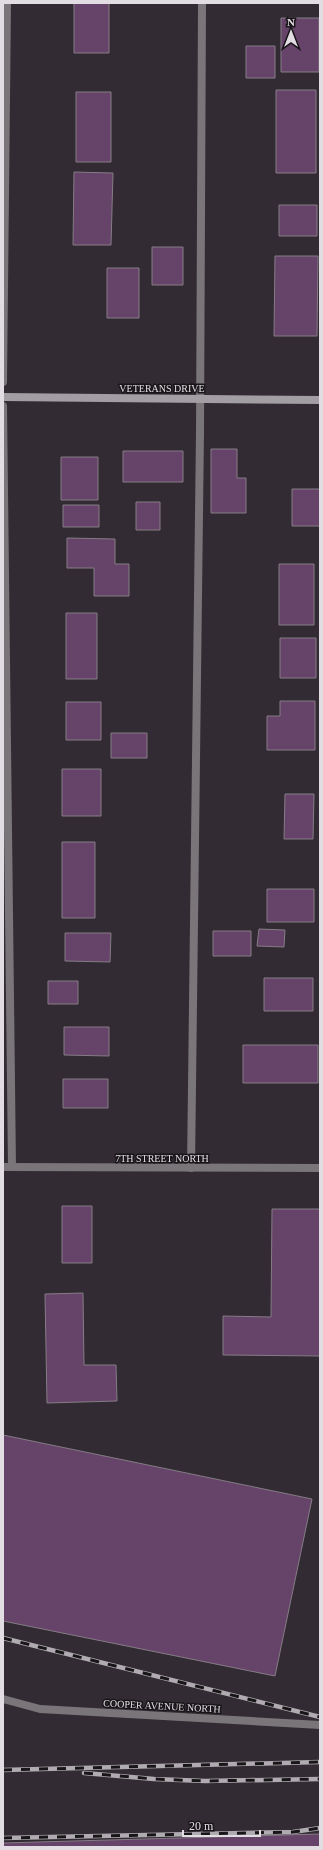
<svg xmlns="http://www.w3.org/2000/svg" width="323" height="1850" font-family="'Times New Roman',serif">
	<style>
		.building { fill: #664469; stroke: #857c85 }
		.lines { fill: none; stroke-linecap: round; stroke-linejoin: round }
		.lane { stroke: #797579; stroke-width: 8 }
		.street { stroke: #797579; stroke-width: 8 }
		.secondary { stroke: #a39da4; stroke-width: 8 }
		.rail-casing { stroke: #b0abb1; stroke-width: 4.5 }
		.rail { stroke: #181518; stroke-width: 3; stroke-dasharray: 9; stroke-linecap: butt }
		.labels { text-anchor: middle; dominant-baseline: central; stroke-width: 3; stroke-linejoin: round; paint-order: stroke }
		.street-label { font-size: 10px; fill: #e2dde3; stroke: #181518 }
	</style>
	<rect width="100%" height="100%" fill="#322b33"/>
	<path class="building" d="M74,3H109V53H74Z
		M281,18H319V72H281Z
		M246,46H275V78H246Z
		M276,90H316V173H276Z
		M76,92H111V162H76Z
		M74,172L113,173L111,245H73Z
		M279,205H317V236H279Z
		M152,247H183V285H152Z
		M275,256H318L317,336H274Z
		M107,268H139V318H107Z
		M211,449H237V478H246V513H211Z
		M123,451H183V482H123Z
		M61,457H98V500H61Z
		M292,489H320V526H292Z
		M136,502H160V530H136Z
		M63,505H99V527H63Z
		M67,538L115,539V564H129V596H94V568H67Z
		M279,564H314V625H279Z
		M66,613H97V679H66Z
		M280,638H316V678H280Z
		M280,701H315V750H267V716H280Z
		M66,702H101V740H66Z
		M111,733H147V758H111Z
		M62,769H101V816H62Z
		M285,794H314L313,839H284Z
		M62,842H95V918H62Z
		M267,889H314V922H267Z
		M259,929L285,930L284,947L257,946Z
		M213,931H251V956H213Z
		M65,933H111L110,962L65,961Z
		M264,978H313V1011H264Z
		M48,981H78V1004H48Z
		M64,1027H109V1056L64,1055Z
		M243,1045H318V1083H243Z
		M63,1079H108V1108H63Z
		M62,1206H92V1263H62Z
		M272,1209H320V1356L223,1355V1316L271,1317Z
		M83,1293L84,1365H116L117,1401L47,1403L45,1294Z
		M3,1435L312,1499L275,1676L3,1621Z
		M320,1834V1847H3V1843Z"/>
	<g class="lines">
		<path class="lane" d="M191,1168L200,432L202,3"/>
		<path class="street" d="M3,382L7,3
			M3,406L12,1167
			M3,1167L320,1168
			M3,1699L40,1709L320,1725"/>
		<path class="secondary" d="M3,397L320,400"/>
		<g class="rail-casing">
			<path id="rail" d="M3,1638L320,1717
				M3,1770L320,1762
				M84,1773L154,1779L205,1781L320,1779
				M3,1838L293,1832L320,1828"/>
		</g>
		<use href="#rail" class="rail"/>
	</g>
	<g class="labels">
		<g class="street-label">
			<text x="162" y="388">VETERANS DRIVE</text>
			<text x="162" y="1158">7TH STREET NORTH</text>
			<text transform="translate(162 1706) rotate(3)">COOPER AVENUE NORTH</text>
		</g>
	</g>
	<rect width="323" height="1850" fill="none" stroke="#e2dde3" stroke-width="8"/>
	<g transform="translate(291 32)" stroke="#181518" stroke-width="3" paint-order="stroke">
	<path d="M0-3L7 15L0 10L-7 15Z" fill="#e2dde3"/>
	<text y="-6" font-size="11" font-weight="bold" text-anchor="middle" fill="#e2dde3">N</text>
	</g>
	<path d="M183 1830v6h77v-6" fill="none" stroke="#e2dde3" stroke-width="2"/>
	<text x="189" y="1830" font-size="12" fill="#e2dde3" stroke="#181518" stroke-width="3" paint-order="stroke">20 m</text>
</svg>
